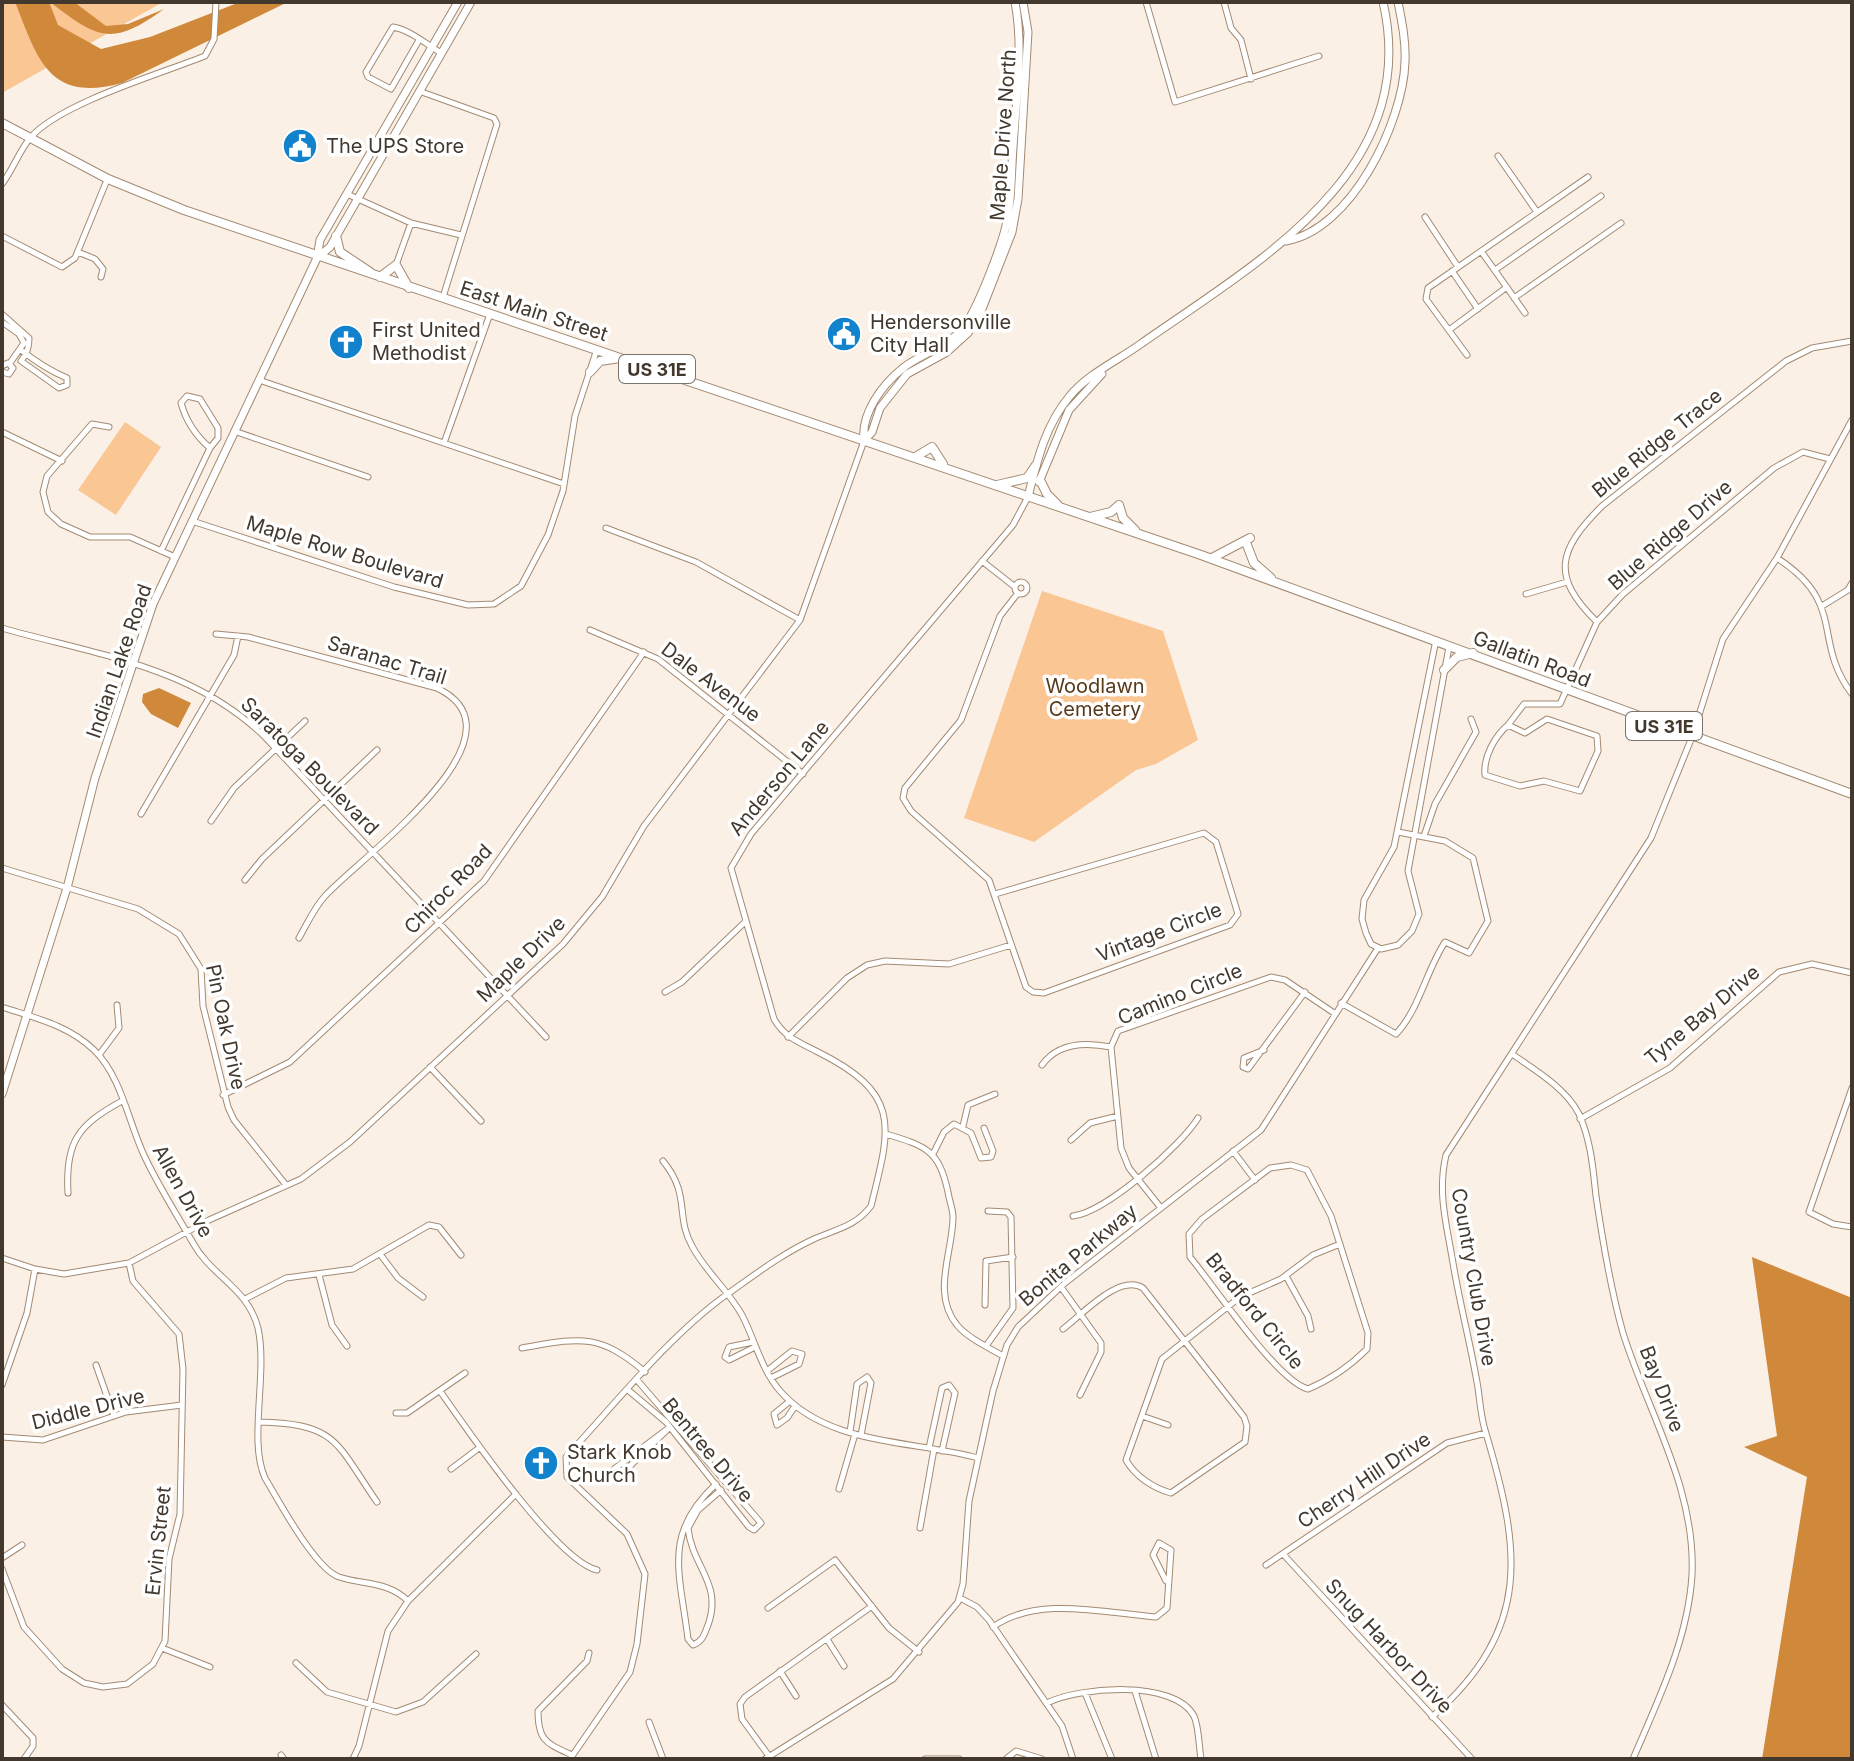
<svg xmlns="http://www.w3.org/2000/svg" width="1854" height="1761" font-family="Inter,sans-serif">
	<style>
		.green { fill: #fac694 }
		.water { fill: #d0893b }
		.lines { fill: none; stroke-linecap: round; stroke-linejoin: round }
		.street-casing { stroke: #a38a72; stroke-width: 7 }
		.secondary-casing { stroke: #a38a72; stroke-width: 9 }
		.primary-casing { stroke: #a38a72; stroke-width: 10 }
		.street { stroke: #fff; stroke-width: 5 }
		.secondary { stroke: #fff; stroke-width: 7 }
		.primary { stroke: #fff; stroke-width: 8 }
		.labels { text-anchor: middle; dominant-baseline: central; stroke-width: 7; stroke-linejoin: round; paint-order: stroke }
		.shield { fill: #fff; stroke: #7b746d; stroke-width: 2 }
		.shield-label { font-size: 18px; font-weight: bold; fill: #43382e }
		.street-label { font-size: 20px; fill: #43382e; stroke: #fff }
		.poi-label { font-size: 20px; fill: #43382e; stroke: #fff; text-anchor: start }
		.park-label { font-size: 20px; fill: #583a1a; stroke: #fff }
	</style>
	<rect width="100%" height="100%" fill="#fbf0e6"/>
	<path class="green" d="M2,2H163L2,93Z
		M125,422L161,447L116,515L78,490Z
		M1042,591L1163,631L1198,740L1156,764L1136,770L1034,842L964,818Z"/>
	<path class="water" d="M15,2H49L58,25L101,49L150,37L240,2H288L122,83C49,103 38,60 15,2Z
		M50,2H74L106,26L128,24L164,9C112,47 98,39 50,2Z
		M159,688L191,703L178,728L151,714L142,702L143,694Z
		M1752,1257L1852,1298V1759H1762L1807,1477L1744,1447L1777,1436Z"/>
	<g class="lines">
		<g class="street-casing">
			<path id="street" d="M1146,2L1175,102L1319,56
				M1224,2L1231,28L1241,40L1251,79
				M419,40L391,89L368,77L366,72L393,27C410,30 426,44 441,53
				M419,91L494,118L497,124L443,297
				M1498,156L1537,212
				M2,184C12,171 22,146 31,137C61,103 160,74 205,56L214,39L216,2
				M347,194L411,223L461,235
				M1425,217L1458,267
				M2,236L62,267L75,258L107,180
				M1481,251L1525,313
				M78,252L95,259L103,269L101,277
				M396,265L411,223
				M1495,270L1601,196
				M1452,271L1478,309
				M1514,298L1621,223
				M2,314L29,338C29,348 27,353 21,361L59,388L67,385V378C50,371 35,361 21,350
				M2,322L19,334L24,343L10,363
				M1449,330L1507,287
				M1467,355L1426,299L1428,288L1588,177
				M2,366L8,363L13,368L9,374L2,372
				M259,380L564,484
				M109,427L92,424L47,476L43,492L48,512L61,524L90,537H130L175,557
				M234,431L368,477
				M2,432L62,461
				M444,443L490,314
				M192,521L394,587L468,605L494,604L521,586L548,535L563,491L575,416L597,349
				M606,528L696,562L800,620
				M161,551L210,448L218,438V428L200,399L187,396L181,403C186,421 196,436 210,448
				M1777,558C1848,604 1811,640 1852,694
				M982,561L1015,587
				M1015 588a6 6 0 1 1 12 0a6 6 0 1 1-12 0Z
				M1526,594L1567,582
				M1822,606L1848,590L1852,583
				M1597,622C1550,576 1558,550 1602,506L1786,361L1812,348L1852,341
				M2,628C96,655 192,666 265,737L546,1037
				M590,630L658,659L803,774
				M216,634L248,637L437,688C535,735 359,858 325,896C314,908 307,924 299,938
				M1436,640L1394,847L1364,900L1362,919L1366,933L1371,944L1381,949L1398,945L1412,931L1419,914L1408,871L1449,647
				M1508,725C1495,736 1483,757 1485,775L1520,786L1544,781L1580,791L1598,751L1597,736L1547,719L1525,733L1508,725L1524,704H1560L1597,622L1623,594L1774,468L1803,452L1830,459
				M141,814L234,655L238,636
				M211,821L234,788L305,721
				M1424,836L1435,804L1476,732L1471,719
				M2,868L138,909L179,934L201,969L203,1006L228,1107L234,1120L286,1185
				M245,880L262,859L377,750
				M995,894L1204,833L1216,842L1238,914L1230,925L1044,993L1033,992L1026,987L989,880L911,811L903,798L905,788L961,720L1000,616L1018,593
				M665,992L682,982L744,923
				M1341,1003L1396,1034C1419,1010 1426,971 1445,942L1469,953L1488,921L1473,858L1445,841L1398,832
				M2,1007C35,1018 68,1025 94,1050C121,1076 128,1120 143,1153C157,1184 176,1213 193,1243C211,1276 248,1288 258,1328C268,1374 248,1441 265,1478C279,1501 315,1569 339,1577C363,1585 388,1581 408,1601
				M788,1037L847,978L867,965L885,961L949,964L1011,945
				M1264,1050L1244,1058L1243,1067L1248,1069L1305,992
				M1512,1054C1535,1070 1566,1088 1579,1114C1591,1141 1593,1168 1596,1196C1602,1237 1612,1294 1623,1333C1648,1413 1696,1488 1692,1575C1688,1640 1658,1700 1633,1759
				M99,1055L119,1028L117,1005
				M1042,1065C1058,1042 1086,1042 1111,1047
				M430,1067L481,1121
				M1852,1088L1809,1212L1833,1224L1852,1227
				M223,1095L290,1062L484,881L644,652
				M1580,1119L1670,1068L1779,972L1812,964L1852,973
				M963,1126L968,1105L995,1094
				M886,1134C926,1146 939,1150 948,1192C949,1200 953,1209 953,1217C953,1252 931,1293 957,1325C969,1339 988,1347 1003,1356
				M1071,1140L1090,1123L1118,1116
				M1233,1151L1255,1180
				M933,1154L944,1132L954,1124L971,1133L981,1158L991,1157L993,1151L984,1128
				M663,1161C691,1195 675,1216 692,1246C705,1271 728,1290 742,1315C755,1340 761,1369 780,1391C828,1446 913,1440 978,1458
				M1291,1165L1307,1170L1331,1216L1368,1333L1367,1349C1349,1367 1332,1379 1308,1389C1277,1381 1215,1287 1190,1257L1189,1234L1202,1219L1270,1168Z
				M68,1193C65,1142 78,1125 122,1101
				M1161,1208L1129,1168L1121,1148L1111,1047L1118,1031L1271,977L1285,980L1334,1013
				M1073,1216C1106,1212 1181,1146 1198,1118
				M380,1254L398,1278L423,1297
				M2,1258L35,1269L64,1274L129,1263L209,1220L301,1179L350,1142L563,944L602,897L644,826L800,620L864,441
				M319,1275L332,1325L347,1346
				M1286,1276L1308,1316L1311,1329
				M1061,1287L1101,1343V1352L1080,1395
				M245,1299L286,1278L353,1269L429,1225L439,1227L461,1255
				M985,1305L986,1261L1013,1257
				M1063,1329C1082,1315 1119,1273 1143,1288L1244,1417L1247,1426L1245,1442L1171,1493C1153,1488 1135,1476 1126,1460L1162,1359L1240,1297L1281,1279L1313,1255L1340,1244
				M753,1342L729,1347L725,1357L729,1360L755,1347
				M986,1346L1013,1308L1011,1217L1007,1212L988,1211
				M522,1348C579,1338 598,1332 645,1372
				M96,1365L114,1416
				M767,1371L792,1351L802,1354L799,1364L771,1378
				M2,1385L27,1313L35,1269
				M628,1390L666,1422L749,1527L754,1530L761,1523L637,1380
				M440,1391C466,1428 557,1561 597,1570
				M790,1401L774,1414L777,1425L787,1418L795,1406
				M396,1413H407L465,1373
				M1142,1416L1168,1425
				M260,1422C338,1424 336,1443 377,1502
				M670,1427L631,1465L626,1475L616,1476L614,1469Z
				M850,1432L857,1384L867,1377L871,1383L861,1435
				M2,1437L43,1440L126,1412L182,1405
				M929,1448L942,1388L949,1385L955,1393L942,1451
				M451,1469L479,1448
				M716,1484C662,1534 680,1573 688,1639L693,1645C703,1641 704,1635 708,1625C723,1583 692,1567 688,1528L698,1510L721,1490
				M839,1489L855,1434
				M920,1528L934,1449
				M1283,1554L1472,1759
				M2,1558L22,1545
				M1266,1565L1447,1443L1486,1433
				M2,1569L24,1627L62,1669L84,1683L103,1687L127,1684L153,1664L165,1641L169,1559L180,1514L183,1369L179,1334L133,1281L129,1263
				M960,1598L977,1607L989,1620L1062,1726L1073,1759
				M768,1608L835,1560L889,1628L919,1652
				M993,1627C1038,1595 1104,1613 1156,1617L1167,1608L1171,1550L1159,1543L1153,1555L1166,1581
				M827,1639L844,1666
				M162,1648L210,1667
				M296,1663L327,1692L396,1712L423,1702L476,1654
				M780,1671L796,1696
				M1135,1691L1156,1759
				M1085,1693L1112,1759
				M1047,1703C1079,1687 1174,1679 1194,1716C1199,1727 1199,1747 1201,1759
				M2,1705L33,1738V1746L24,1759
				M1432,1717C1533,1628 1521,1550 1485,1430C1481,1417 1480,1402 1478,1388C1471,1346 1460,1305 1453,1263C1447,1226 1437,1193 1446,1155L1651,838L1692,737L1723,639L1777,558L1852,420
				M649,1722L663,1759
				M281,1755L284,1759
				M572,1755C546,1743 538,1741 538,1711L587,1661L589,1653
				M769,1756L742,1719L740,1704L745,1697L872,1606
				M353,1759L359,1746L388,1631L408,1601L516,1494
				M570,1759L630,1672L637,1644L645,1574L627,1534L567,1477L566,1457C614,1405 669,1336 726,1295C753,1276 783,1253 814,1239C836,1229 855,1227 871,1206C891,1126 902,1094 818,1052C799,1042 785,1038 774,1019L731,868L751,834L1013,525L1028,497
				M765,1759L893,1679L958,1602L963,1584L969,1501L993,1391L1007,1345L1018,1327L1065,1283L1261,1130L1378,948
				M925,1759H959
				M1006,1759L1016,1751L1042,1759"/>
		</g>
		<g class="secondary-casing">
			<path id="secondary" d="M1286,241C1351,230 1403,123 1405,62C1406,42 1402,22 1398,2
				M317,258L330,247L471,2
				M864,440C861,413 882,385 903,368C922,353 947,348 963,328C977,311 1003,243 1007,221C1012,198 1011,172 1013,148C1016,100 1024,49 1015,2
				M864,441L872,432L880,408L907,374L947,352L968,333L982,309L1012,232L1018,199L1028,32L1023,2
				M1039,482L1069,410L1102,374
				M1028,497C1037,461 1045,426 1069,397C1087,374 1119,360 1142,343C1259,261 1422,171 1383,2
				M2,1094L67,888L95,778L153,604L317,258L320,240L458,2"/>
		</g>
		<g class="primary-casing">
			<path id="primary" d="M2,123L108,179L184,210L1201,555L1852,794
				M336,236L340,252L370,272
				M380,277L396,265L409,288
				M590,372L600,361L620,358
				M917,456L932,447L943,464
				M1040,480L1047,494L1058,505
				M997,485L1027,478L1036,465
				M1090,517L1111,512L1119,505L1123,518L1135,530
				M1247,545L1254,563L1271,578
				M1212,558L1250,538
				M1444,670L1457,657L1473,653"/>
		</g>
		<use href="#street" class="street"/>
		<use href="#secondary" class="secondary"/>
		<use href="#primary" class="primary"/>
	</g>
	<defs>
		<g id="civic-disc" transform="scale(1.8)"><circle r="9.5" fill="#1382cc" stroke="#fff"/><path d="M-.6-6.5H3V-4.5H.6V-3L4-1V1h2V6H-6V1h2V-1L-.6-3ZM-1.2 2.5V6h2.4V2.5Z" fill="#fff"/></g>
		<g id="church-disc" transform="scale(1.8)"><circle r="9.5" fill="#1382cc" stroke="#fff"/><path d="M-1.2-6h2.4v3.5h3.3v2.4h-3.3V6h-2.4V-.1h-3.3v-2.4h3.3Z" fill="#fff"/></g>
	</defs>
	<g fill-rule="evenodd">
		<use href="#civic-disc" x="300" y="146"/>
		<use href="#civic-disc" x="844" y="334"/>
		<use href="#church-disc" x="346" y="342"/>
		<use href="#church-disc" x="541" y="1463"/>
	</g>
	<g class="labels">
		<g class="shield">
			<rect x="619" y="355" width="76" height="28" rx="6"/>
			<rect x="1626" y="712" width="76" height="28" rx="6"/>
		</g>
		<g class="shield-label">
			<text x="657" y="369">US 31E</text>
			<text x="1664" y="726">US 31E</text>
		</g>
		<g class="street-label">
			<text transform="translate(1003 135) rotate(-86)">Maple Drive North</text>
			<text transform="translate(534 311) rotate(18)">East Main Street</text>
			<text transform="translate(1657 443) rotate(-39)">Blue Ridge Trace</text>
			<text transform="translate(1670 535) rotate(-41)">Blue Ridge Drive</text>
			<text transform="translate(345 552) rotate(17)">Maple Row Boulevard</text>
			<text transform="translate(1532 659) rotate(21)">Gallatin Road</text>
			<text transform="translate(387 660) rotate(17)">Saranac Trail</text>
			<text transform="translate(119 661) rotate(-71)">Indian Lake Road</text>
			<text transform="translate(711 682) rotate(37)">Dale Avenue</text>
			<text transform="translate(310 766) rotate(45)">Saratoga Boulevard</text>
			<text transform="translate(779 778) rotate(-50)">Anderson Lane</text>
			<text transform="translate(448 889) rotate(-46)">Chiroc Road</text>
			<text transform="translate(1159 932) rotate(-21)">Vintage Circle</text>
			<text transform="translate(521 959) rotate(-44)">Maple Drive</text>
			<text transform="translate(1180 994) rotate(-22)">Camino Circle</text>
			<text transform="translate(1702 1015) rotate(-40)">Tyne Bay Drive</text>
			<text transform="translate(226 1027) rotate(78)">Pin Oak Drive</text>
			<text transform="translate(183 1191) rotate(61)">Allen Drive</text>
			<text transform="translate(1078 1255) rotate(-40)">Bonita Parkway</text>
			<text transform="translate(1474 1277) rotate(80)">Country Club Drive</text>
			<text transform="translate(1255 1311) rotate(51)">Bradford Circle</text>
			<text transform="translate(1662 1389) rotate(69)">Bay Drive</text>
			<text transform="translate(88 1409) rotate(-14)">Diddle Drive</text>
			<text transform="translate(708 1450) rotate(50)">Bentree Drive</text>
			<text transform="translate(1364 1480) rotate(-34)">Cherry Hill Drive</text>
			<text transform="translate(158 1541) rotate(-84)">Ervin Street</text>
			<text transform="translate(1389 1646) rotate(47)">Snug Harbor Drive</text>
		</g>
		<g class="poi-label">
			<text x="326" y="146">The UPS Store</text>
			<text x="870" y="322">Hendersonville<tspan x="870" dy="23">City Hall</tspan></text>
			<text x="372" y="330">First United<tspan x="372" dy="23">Methodist</tspan></text>
			<text x="567" y="1452">Stark Knob<tspan x="567" dy="23">Church</tspan></text>
		</g>
		<g class="park-label">
			<text x="1095" y="686">Woodlawn<tspan x="1095" dy="23">Cemetery</tspan></text>
		</g>
	</g>
	<rect width="1854" height="1761" fill="none" stroke="#43382e" stroke-width="8"/>
</svg>
